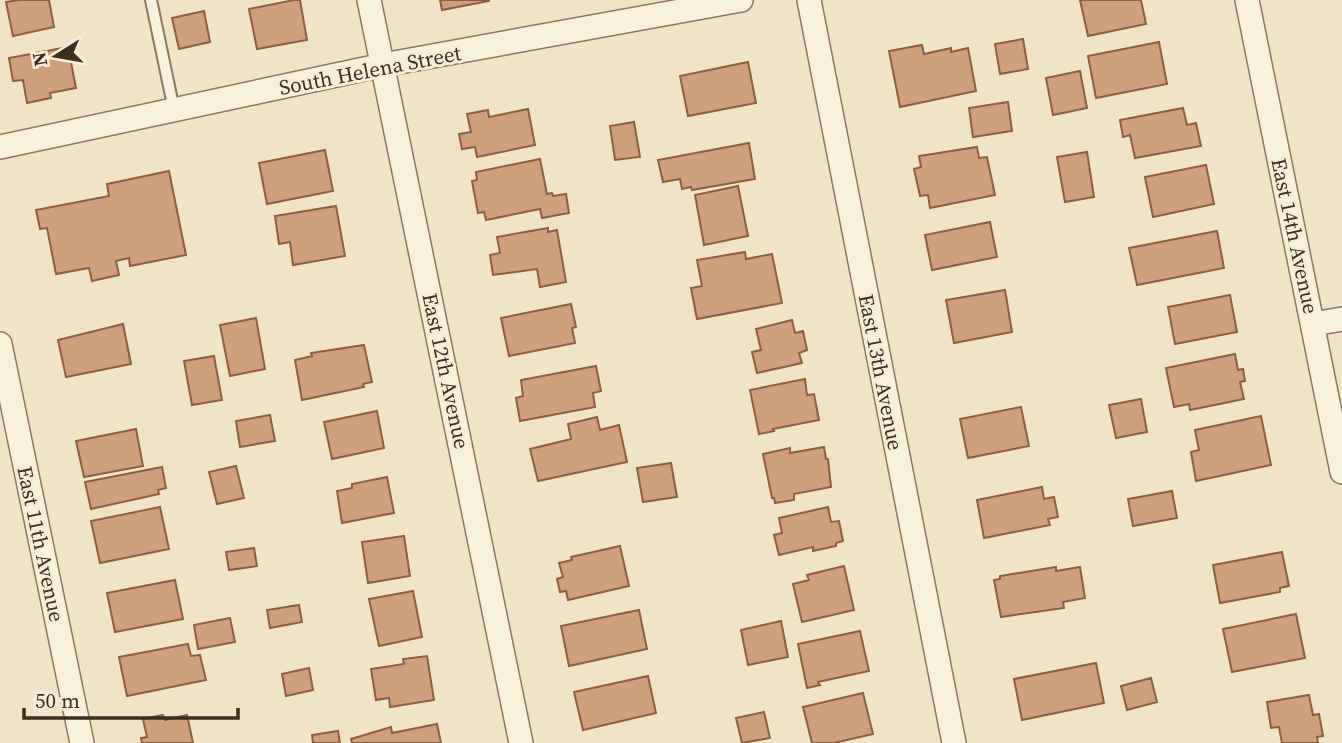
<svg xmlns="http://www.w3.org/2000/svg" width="1342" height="743" font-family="'Source Serif 4',serif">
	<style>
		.building { fill: #cf9f7d; stroke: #8d5f41; stroke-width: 2 }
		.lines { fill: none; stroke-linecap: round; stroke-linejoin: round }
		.lane-casing { stroke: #8d765c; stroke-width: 14 }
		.street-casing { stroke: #8d765c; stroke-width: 26 }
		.lane { stroke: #faf1dc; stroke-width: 10 }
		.street { stroke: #faf1dc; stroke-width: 23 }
		.labels { text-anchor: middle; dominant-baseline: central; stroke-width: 6; stroke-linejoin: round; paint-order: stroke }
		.street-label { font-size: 21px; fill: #3d2e20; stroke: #f7eed8 }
	</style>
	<rect width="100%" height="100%" fill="#f0e4c8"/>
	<path class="building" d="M19,0H49L54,27L13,36L6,2Z
		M294,0H300L307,40L257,49L249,9Z
		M440,0H489V1L442,10Z
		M1080,0H1141L1146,24L1088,36Z
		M204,11L210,42L179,49L172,18Z
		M1023,39L1028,69L1000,74L995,44Z
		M1159,42L1167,84L1096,98L1088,56Z
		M922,45L924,54L951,48V52L968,48L976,91L900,107L889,51Z
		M68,47L76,88L50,93L51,98L27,103L23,80L13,81L9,58Z
		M748,62L756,103L688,116L680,76Z
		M1080,71L1087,108L1053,115L1046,78Z
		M1008,102L1012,131L973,137L969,108Z
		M1183,108L1187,125L1196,123L1201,146L1135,158L1130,135L1123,137L1120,120Z
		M528,109L535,145L477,157L475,147L462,149L459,134L471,132L467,114L488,110L489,117Z
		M634,122L640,157L615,160L610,126Z
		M749,143L755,179L692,190L691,187L682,189L680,179L663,182L658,160Z
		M977,147L979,158L987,157L995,195L930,208L928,195L920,196L914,169L921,167L919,156Z
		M325,150L333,191L267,204L259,163Z
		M1087,152L1094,197L1065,202L1057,157Z
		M540,159L547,194L552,193L553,196L566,194L569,213L542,218L540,209L486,220L484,212L478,213L472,181L477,180L476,172Z
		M1206,165L1214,204L1153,217L1145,177Z
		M169,171L186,255L130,266L129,258L116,261L119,275L92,281L89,268L56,274L47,228L40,229L36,210L109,196L107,184Z
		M738,186L748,236L704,245L695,195Z
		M336,206L345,256L293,265L290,242L279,244L275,216Z
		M990,222L997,257L932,270L925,235Z
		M548,228V232L557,230L566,282L540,287L537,269L493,275L490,255L500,253L497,237Z
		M1217,231L1224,268L1137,285L1129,248Z
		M745,252L746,259L772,254L782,303L697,319L691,288L702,286L697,260Z
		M1005,290L1012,332L954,343L946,300Z
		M1230,295L1237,332L1175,344L1168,307Z
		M571,304L576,327L572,328L575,343L509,356L501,318Z
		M256,318L265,369L230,376L220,325Z
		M792,320L795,333L803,331L807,350L799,353L802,363L757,373L752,352L761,350L756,329Z
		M123,324L131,364L66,377L58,340Z
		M364,345L372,382L363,384L364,387L302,400L295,360L312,356L311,353Z
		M1235,354L1238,370L1243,369L1245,381L1240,382L1244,399L1190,410L1189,404L1174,407L1166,368Z
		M214,356L222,400L192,405L184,361Z
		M596,366L601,391L593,393L595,407L520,421L516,398L523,396L521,380Z
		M805,379L807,395L814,394L819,420L773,429L774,431L759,434L750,390Z
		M1141,399L1147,432L1116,438L1109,405Z
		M1021,407L1029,446L968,458L960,419Z
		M377,411L384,448L332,459L324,422Z
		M270,415L275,441L240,447L236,421Z
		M1261,416L1271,465L1196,481L1191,452L1199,450L1195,430Z
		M597,417L600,430L619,425L627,462L538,481L530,449L571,439L568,424Z
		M136,429L143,466L84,477L76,441Z
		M824,447L826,459H828L831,487L794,494V500L775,503L774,498H772L763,454L790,448V453Z
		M671,463L677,497L643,502L637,468Z
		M236,466L244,498L217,504L209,472Z
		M162,467L166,488L158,490L159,494L91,509L85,482Z
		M387,477L394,513L342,523L337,491L352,488V484Z
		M1042,487L1044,499L1054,497L1058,517L1048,519L1050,525L984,538L977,500Z
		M1172,491L1177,518L1133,526L1128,499Z
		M160,507L169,549L100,563L91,521Z
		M828,507L831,522L839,521L843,541L836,543V546L813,551V547L779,555L774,535L782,533L779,518Z
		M404,536L410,576L368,583L362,542Z
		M620,546L629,586L568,600L566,591L560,592L557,579L563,577L559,563L572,560L571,557Z
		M254,548L257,566L229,570L226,552Z
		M1282,552L1289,586L1280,588V592L1220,603L1213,565Z
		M844,566L854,610L802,622L793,584L809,580L807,575Z
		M1056,567V571L1080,567L1085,598L1063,602L1064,608L1001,617L994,580L1000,579V576Z
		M175,580L183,619L115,632L107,593Z
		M413,591L422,637L379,646L369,599Z
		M299,605L302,622L270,628L267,610Z
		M639,610L647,649L569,666L561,626Z
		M1296,614L1305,658L1232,672L1223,629Z
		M230,618L235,642L198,649L194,625Z
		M781,621L788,657L748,665L741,630Z
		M860,631L869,671L818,682L820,685L807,688L798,644Z
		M188,644L191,656L200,655L206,680L127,696L119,657Z
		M427,656L434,700L390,707L389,698L376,700L371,669L404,664L403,659Z
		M1096,663L1104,703L1022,720L1014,679Z
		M309,668L313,690L286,696L282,674Z
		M648,676L656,713L583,730L574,692Z
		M1151,678L1157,702L1127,710L1121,686Z
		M863,693L873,734L834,743H812L803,707Z
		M1309,695L1313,715L1319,714L1323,736L1317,737L1318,743H1282L1279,727L1271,728L1267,702Z
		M764,712L770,738L742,743L736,718Z
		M163,715L165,720L187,715L193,743H142L141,738L147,737L143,719Z
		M437,724L441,743H352L351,739L391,727L392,733Z
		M338,731L340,743H313L312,735Z"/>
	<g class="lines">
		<g class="lane-casing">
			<path id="lane" d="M151,0L174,110"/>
		</g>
		<g class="street-casing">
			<path id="street" d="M369,0L521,743
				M809,0L954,743
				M1247,0L1342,472
				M0,147L383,65L741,0
				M1313,324L1342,319
				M0,344L82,743"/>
		</g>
		<use href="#lane" class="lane"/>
		<use href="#street" class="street"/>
	</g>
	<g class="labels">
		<g class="street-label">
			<text transform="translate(370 70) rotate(-11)">South Helena Street</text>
			<text transform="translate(1295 236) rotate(78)">East 14th Avenue</text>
			<text transform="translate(446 371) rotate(78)">East 12th Avenue</text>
			<text transform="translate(881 372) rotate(79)">East 13th Avenue</text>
			<text transform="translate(41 544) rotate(78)">East 11th Avenue</text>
		</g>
	</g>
	<g transform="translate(56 56) rotate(259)" stroke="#f7eed8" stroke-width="5" paint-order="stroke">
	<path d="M0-5L12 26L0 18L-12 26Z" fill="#3d2e20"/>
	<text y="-10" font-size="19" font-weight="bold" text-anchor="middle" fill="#3d2e20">N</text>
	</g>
	<path d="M24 708v10h214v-10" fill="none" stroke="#3d2e20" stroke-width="3.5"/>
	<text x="35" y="708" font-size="21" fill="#3d2e20" stroke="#f7eed8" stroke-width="5" paint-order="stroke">50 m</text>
</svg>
